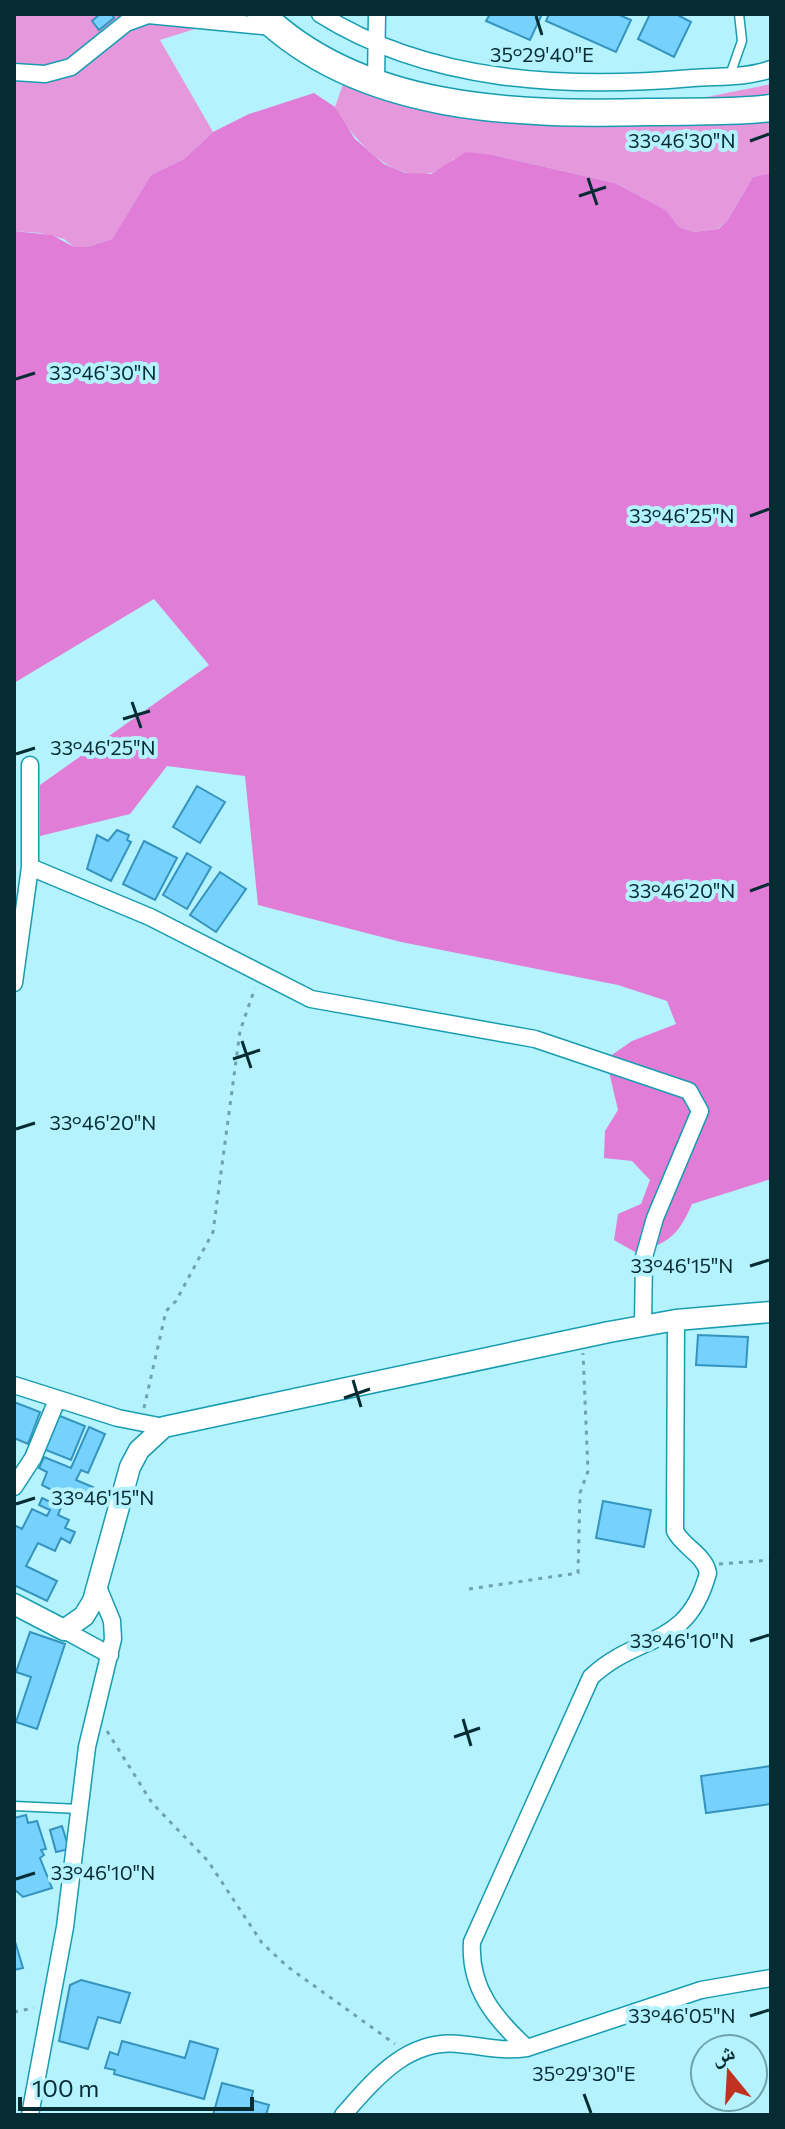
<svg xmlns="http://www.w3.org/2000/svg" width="785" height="2129" font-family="Commissioner,'Noto Naskh Arabic',sans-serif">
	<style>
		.green { fill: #e698dd }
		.forest { fill: #e17dd7 }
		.building { fill: #76d1fd; stroke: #3594be; stroke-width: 2 }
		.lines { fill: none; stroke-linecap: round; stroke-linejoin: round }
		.service-casing { stroke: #179cb0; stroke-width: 11 }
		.minor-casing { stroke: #179cb0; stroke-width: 19 }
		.tertiary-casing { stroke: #179cb0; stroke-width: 23 }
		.primary-casing { stroke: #179cb0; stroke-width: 29 }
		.path { stroke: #6ea3ac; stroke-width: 3; stroke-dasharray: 4 6; stroke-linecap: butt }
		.service { stroke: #fff; stroke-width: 8 }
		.minor { stroke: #fff; stroke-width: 16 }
		.tertiary { stroke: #fff; stroke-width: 20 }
		.primary { stroke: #fff; stroke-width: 26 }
		.ticks { fill: none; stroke: #052c32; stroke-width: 3 }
		.ticks-label { font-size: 20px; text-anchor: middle; fill: #052c32; stroke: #b4f2fe; stroke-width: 8; stroke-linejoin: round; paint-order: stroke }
	</style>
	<rect width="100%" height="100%" fill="#b4f2fe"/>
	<path class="green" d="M14,14L240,15L160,40L213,132L184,159L151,175L112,239L87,247H74L64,239L40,233L14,231Z
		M349,67L493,112L681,102L771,84V173L753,177L727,221L717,229L694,232L679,227L666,210L615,183L493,155L454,159C411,202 355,146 335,107Z"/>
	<path class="forest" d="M314,93L335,107L355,139L384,164L405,173L431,174L466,152L493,155L615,183L666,210L679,227L694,232L718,229L727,221L753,177L771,173V1179L692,1204C678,1236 668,1244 635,1252L614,1240L618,1214L641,1204L650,1180L632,1161L604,1158L605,1131L618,1110L606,1059L632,1041L676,1024L667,1001L618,985L401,942L258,905L245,776L167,766L130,814L40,836V785L209,665L154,599L14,683V231L52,235L74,247H87L112,239L151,175L184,159L213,132L249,114Z"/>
	<path class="building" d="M100,14H112L114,18L99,30L92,21Z
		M490,14H542L530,40L486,21Z
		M549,14H617L631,20L616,52L546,21Z
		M650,14H676L691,22L674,57L638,39Z
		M197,786L225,802L200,843L173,827Z
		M117,830L129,835L127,840L131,842L111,881L87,869L97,835L108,841Z
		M144,841L177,858L155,900L123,884Z
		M187,853L211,867L187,909L163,895Z
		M220,872L246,889L216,932L190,915Z
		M698,1335L748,1337L746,1367L696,1365Z
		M14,1402L40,1412L28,1444L14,1438Z
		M55,1414L85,1426L71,1460L41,1448Z
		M89,1427L105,1434L88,1473L81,1470L76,1480L93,1487L88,1498L82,1495L81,1499L67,1493L65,1497L42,1485L47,1472L39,1468L44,1457L71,1468Z
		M42,1498L61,1507L58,1515L69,1520L65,1528L75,1532L70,1543L61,1538L55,1551L38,1543L26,1566L57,1581L47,1601L14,1585V1525L22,1529L32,1509L47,1516L50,1510L39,1505Z
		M603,1501L651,1510L644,1547L596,1538Z
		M30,1632L65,1644L37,1729L16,1722L31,1677L16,1672Z
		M771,1766V1804L706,1813L701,1776Z
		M26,1815L28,1823L37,1821L46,1849L41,1850L44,1855L40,1858L52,1888L23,1897L14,1889V1818Z
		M62,1826L69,1849L56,1852L50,1830Z
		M14,1938L23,1968L14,1970Z
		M81,1980L130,1993L120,2023L98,2017L88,2049L59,2041L70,1985Z
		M122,2041L185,2058L190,2041L218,2049L204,2099L114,2074L115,2070L105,2068L110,2052L118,2055Z
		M222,2083L253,2091L251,2100L269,2105L266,2115H213Z"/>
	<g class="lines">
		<g class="service-casing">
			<path id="service" d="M730,75L742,41L739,14
				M14,1806L79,1809"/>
		</g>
		<g class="minor-casing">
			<path id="minor" d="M320,14C429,83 568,89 693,78C718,76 747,78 771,69
				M14,72L45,74L71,67L126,23L148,15L273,27
				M376,82L377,14
				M30,867L150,917L311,999L535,1039L689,1091L700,1111L655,1218L644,1257L643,1325
				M14,983L30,867V765
				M14,1385L118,1418L164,1427
				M14,1487L33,1458L57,1400
				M64,1630L110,1655
				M527,2048C495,2019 469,1988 472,1942L591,1677C639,1632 687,1650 708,1573C705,1555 683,1547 675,1531L676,1320
				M30,2115L65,1927L87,1747L113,1639L112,1621L98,1587
				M343,2115C375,2079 407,2039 459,2044C483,2046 502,2052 527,2048L701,1990L771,1978"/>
		</g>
		<g class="tertiary-casing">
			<path id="tertiary" d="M14,1604L64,1630L84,1616L93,1601L130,1467L139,1450L164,1427L609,1332L676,1320L771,1312"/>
		</g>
		<g class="primary-casing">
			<path id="primary" d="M261,14C362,112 518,115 649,112C689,111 731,113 771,108"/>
		</g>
		<path class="path" d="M144,1408L166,1311L176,1301L213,1232L240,1031L255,988
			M719,1564L771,1560
			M469,1589L578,1573L580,1493L588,1471L583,1353
			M107,1731L152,1803L208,1861L262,1943L288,1967L395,2044
			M14,2012L34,2008"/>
		<use href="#service" class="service"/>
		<use href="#minor" class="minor"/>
		<use href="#tertiary" class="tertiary"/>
		<use href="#primary" class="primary"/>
	</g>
	<path class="ticks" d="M536,16L542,35M750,141L769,134M588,178L597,205M579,196L606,187M16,379L35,373M750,516L769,509M132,702L141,728M123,719L150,711M16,754L35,748M750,891L769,884M242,1041L251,1068M233,1059L260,1050M16,1129L35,1123M750,1266L769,1260M353,1380L361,1407M344,1398L370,1389M16,1504L35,1498M750,1641L769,1635M463,1719L471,1746M454,1737L480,1728M16,1879L35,1873M750,2016L769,2010M584,2094L591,2113"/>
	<g class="ticks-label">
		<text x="542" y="62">35°29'40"E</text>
		<text x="682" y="148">33°46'30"N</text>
		<text x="103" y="380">33°46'30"N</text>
		<text x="682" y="523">33°46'25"N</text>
		<text x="103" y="755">33°46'25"N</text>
		<text x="682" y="898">33°46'20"N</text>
		<text x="103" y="1130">33°46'20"N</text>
		<text x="682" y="1273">33°46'15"N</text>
		<text x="103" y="1505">33°46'15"N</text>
		<text x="682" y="1648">33°46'10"N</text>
		<text x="103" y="1880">33°46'10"N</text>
		<text x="682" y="2023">33°46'05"N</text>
		<text x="584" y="2081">35°29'30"E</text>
	</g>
	<rect width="785" height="2129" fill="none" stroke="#052c32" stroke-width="32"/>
	<g transform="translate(729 2073) rotate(342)"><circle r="38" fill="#b4f2fe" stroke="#6ea3ac" stroke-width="2"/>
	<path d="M0-6L14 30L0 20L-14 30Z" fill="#be321f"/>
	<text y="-12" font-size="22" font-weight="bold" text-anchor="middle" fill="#052c32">ش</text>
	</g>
	<path d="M20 2097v12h232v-12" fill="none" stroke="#052c32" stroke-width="4"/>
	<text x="32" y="2097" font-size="24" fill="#052c32" stroke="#b4f2fe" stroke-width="6" paint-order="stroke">100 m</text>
</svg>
